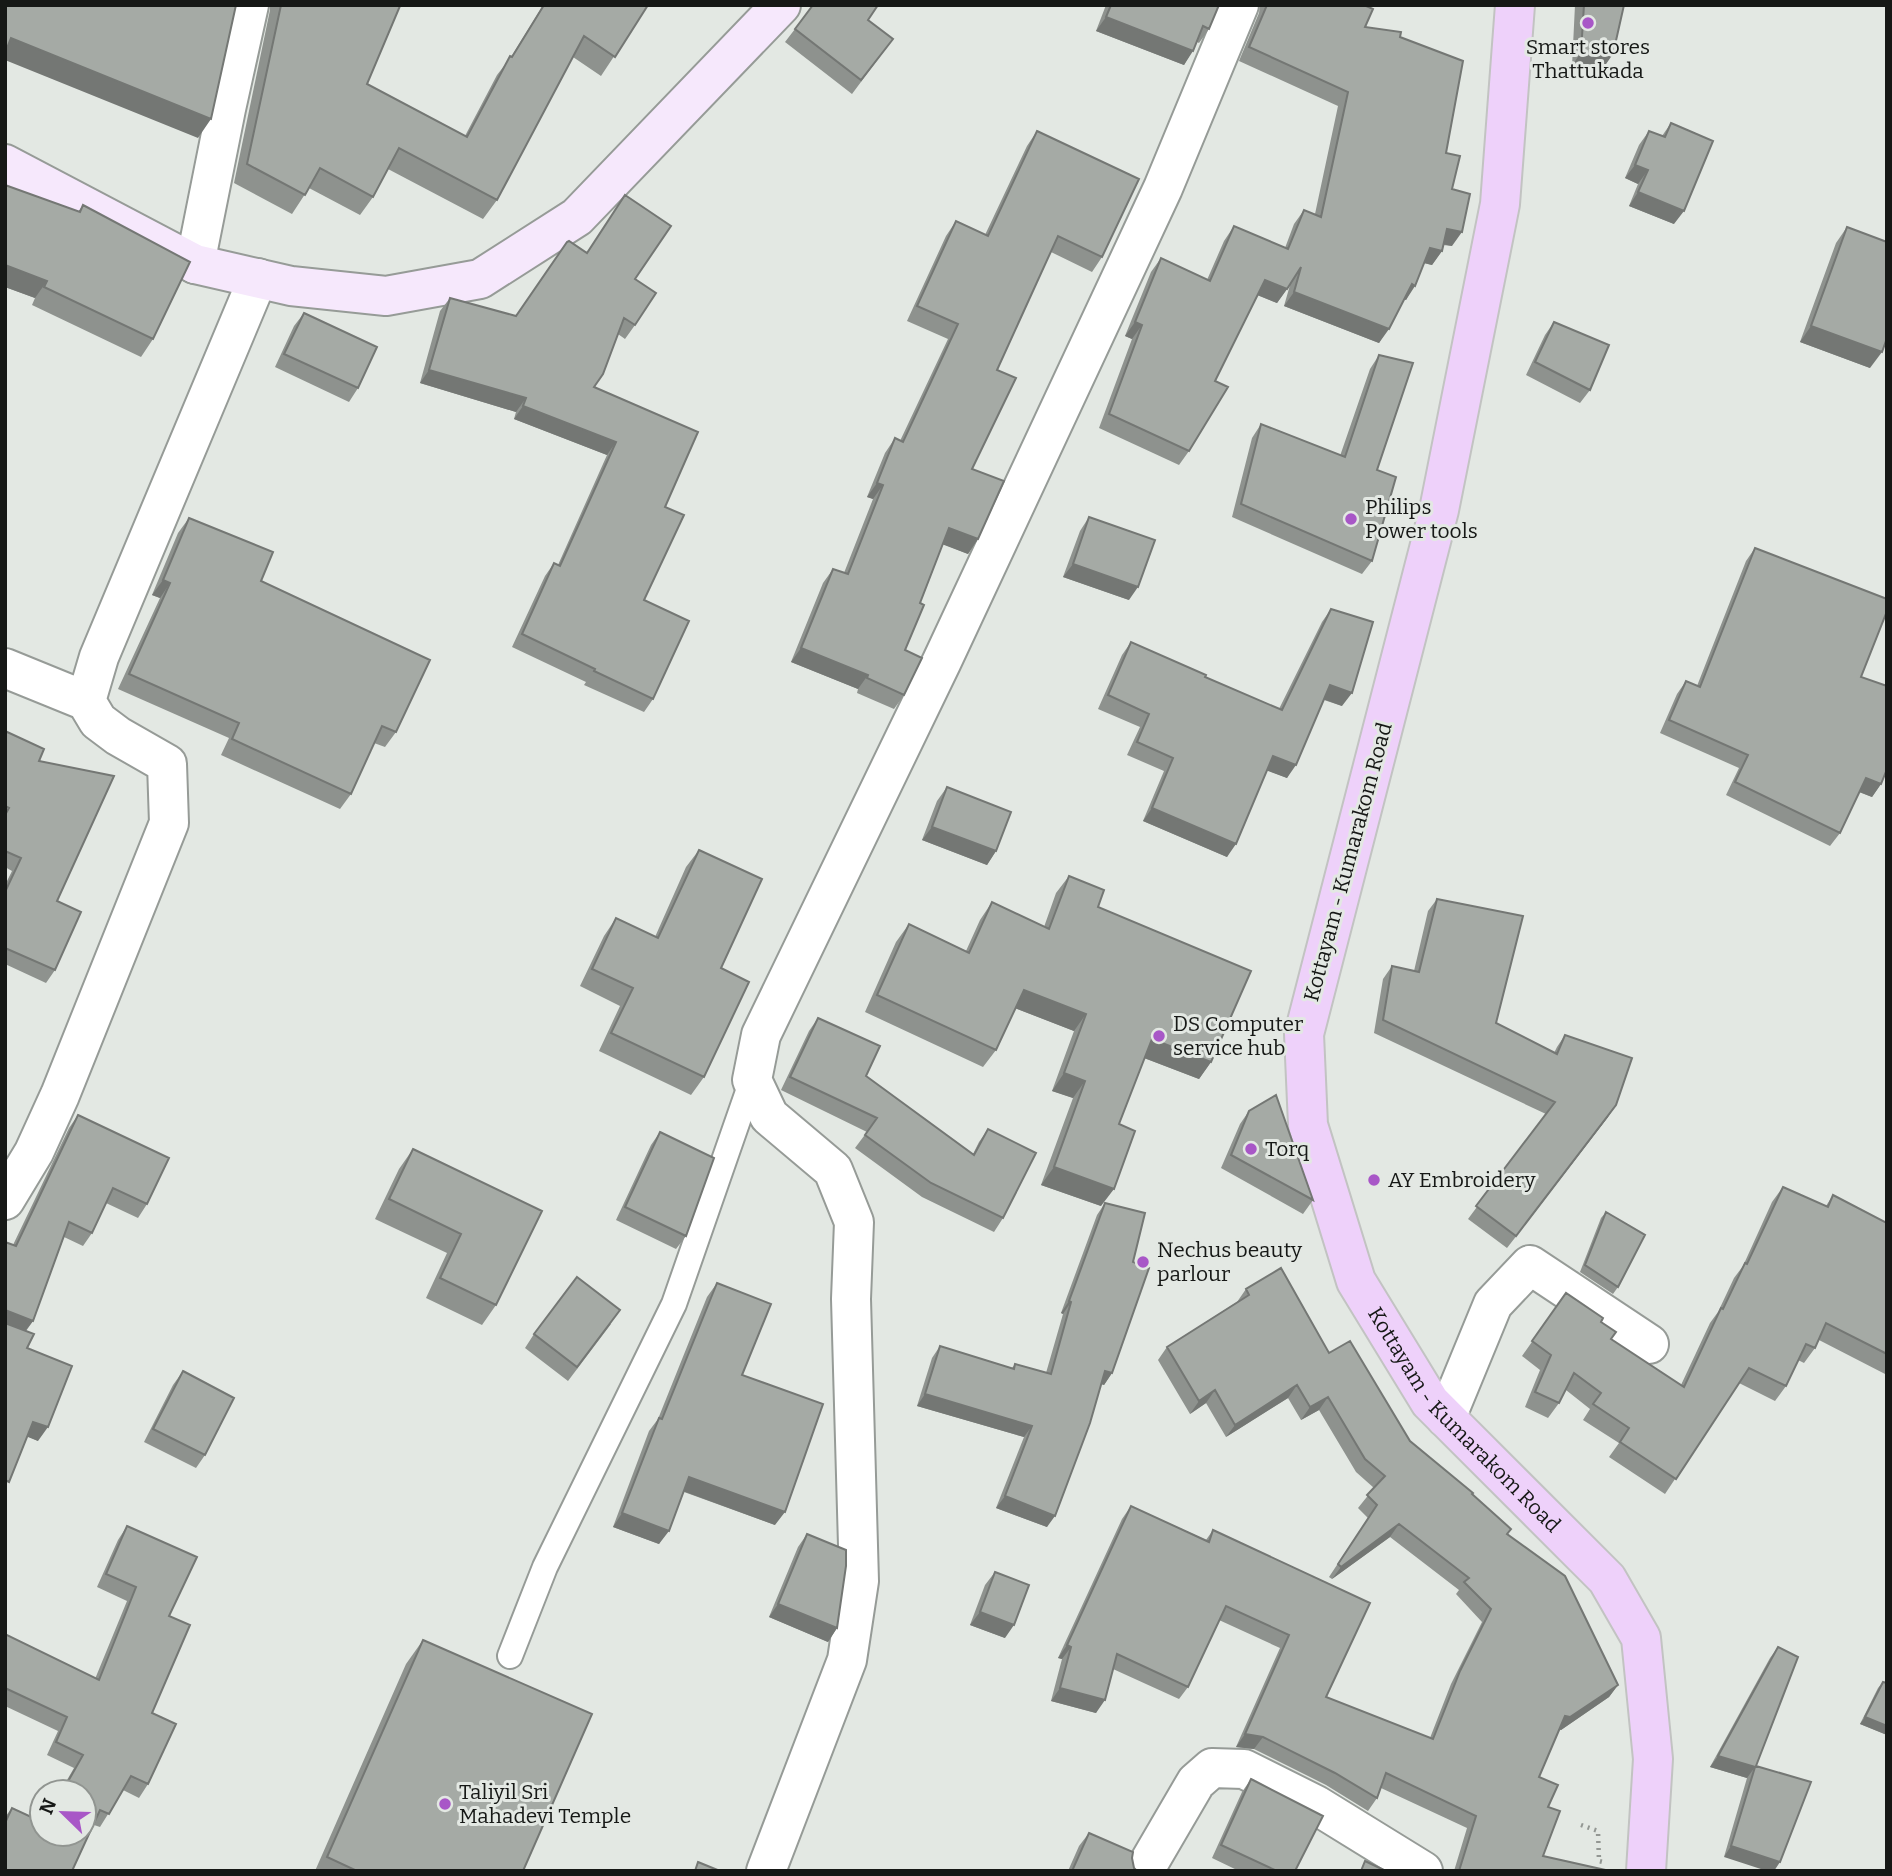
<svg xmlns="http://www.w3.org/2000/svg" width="1892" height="1876" font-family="Bitter,serif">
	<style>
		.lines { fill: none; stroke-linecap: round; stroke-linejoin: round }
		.service-casing { stroke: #969b97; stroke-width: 28 }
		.minor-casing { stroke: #969b97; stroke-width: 42 }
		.secondary-casing { stroke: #969b97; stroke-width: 42 }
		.primary-casing { stroke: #c2c3c2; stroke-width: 42 }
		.path { stroke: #939793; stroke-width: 4.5; stroke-dasharray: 2 5; stroke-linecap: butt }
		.service { stroke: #fff; stroke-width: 24 }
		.minor { stroke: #fff; stroke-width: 38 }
		.secondary { stroke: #f6e8fc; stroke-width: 38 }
		.primary { stroke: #eed1fa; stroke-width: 38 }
		.wall { fill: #8e928e }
		.shaded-wall { fill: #747774 }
		.building { fill: #a5aaa5; stroke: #747774; stroke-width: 2 }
		.poi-dot { fill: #a857c7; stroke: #e3e8e3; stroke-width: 2.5 }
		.labels { text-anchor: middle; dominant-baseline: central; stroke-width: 6; stroke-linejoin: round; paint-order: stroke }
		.poi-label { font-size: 21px; fill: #161816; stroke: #e3e8e3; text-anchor: start }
		.street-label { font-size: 21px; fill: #161816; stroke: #e3e8e3 }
	</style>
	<rect width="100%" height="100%" fill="#e3e8e3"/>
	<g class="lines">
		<g class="service-casing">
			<path id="service" d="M510,1656L545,1567L674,1304L752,1080"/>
		</g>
		<g class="minor-casing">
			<path id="minor" d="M195,264L226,109L249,5
				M5,668L86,701L98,721L118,736L167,764L169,823L60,1095L34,1152L5,1200
				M86,701L99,657L258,278
				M1446,1418L1493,1304L1530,1265L1649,1344
				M766,1871L847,1660L859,1581L851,1299L854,1222L833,1170L769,1116L752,1080L761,1035L942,661L1163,188L1239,5
				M1144,1871L1196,1782L1212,1768L1244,1769L1316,1805L1423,1871"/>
		</g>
		<g class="secondary-casing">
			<path id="secondary" d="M5,164L195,264L291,286L386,296L480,279L577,217L781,5"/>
		</g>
		<g class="primary-casing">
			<g id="primary">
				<path id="s1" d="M1515,5L1500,204L1439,510L1304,1034L1308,1125L1356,1281L1430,1402L1607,1579L1641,1638L1653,1759L1646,1871"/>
			</g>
		</g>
		<path class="path" d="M1581,1825L1598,1831L1599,1861L1603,1862"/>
		<use href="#service" class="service"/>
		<use href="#minor" class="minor"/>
		<use href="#secondary" class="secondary"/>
		<use href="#primary" class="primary"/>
	</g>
	<path class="wall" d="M270,5H398L367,84L465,136L497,75L511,57L542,7L540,5H648L601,76L573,57L497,200L483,219L388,169L373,197L360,215L309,188L292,214L234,183L270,10Z
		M1106,5H1219L1209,29L1199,43L1197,42L1184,65L1096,31Z
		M1260,5H1364L1365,27L1400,37L1446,153L1452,189V246L1443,245L1442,251L1432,265L1424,263L1406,300L1404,299L1379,343L1284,306L1290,285L1277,303L1257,295L1215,381L1189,451L1179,465L1099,428L1132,339L1125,336L1151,272L1161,258L1207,280L1224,241L1234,226L1285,248L1294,224L1304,210L1315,214L1338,106L1239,61L1259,13Z
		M1575,5H1624L1604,67L1572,66Z
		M868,20L893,39L852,94L785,42L795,29Z
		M1671,123L1674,224L1629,206L1638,184L1625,178L1639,145L1649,131L1662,136Z
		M1037,131L1102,257L1092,272L1051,252L997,370L972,469L978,539L968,554L943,544L920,603L905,650L904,695L894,709L857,693L858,689L791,662L823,583L833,569L844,573L873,499L867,497L885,453L895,438L900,441L948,339L907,321L946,236L956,221L985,235L1027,146Z
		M5,185L78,212L83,205L153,339L141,357L32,305L35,298L5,287Z
		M625,195L635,279V325L625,339L618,334L594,387L665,507L644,600L653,699L644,712L584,685L586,682L512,647L545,576L554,563L558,565L607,455L514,419L516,412L420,383L440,311L450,298L516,316L587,253Z
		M1847,227L1870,368L1800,342L1836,243Z
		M304,313L358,388L349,402L275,367L294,326Z
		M1554,322L1590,390L1580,403L1526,375L1545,335Z
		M1379,355L1377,470L1372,561L1362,574L1232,517L1252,438L1261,424L1340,456L1370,369Z
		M1089,517L1129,600L1063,577L1080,531Z
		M189,518L261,581L396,732L385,747L374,743L351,794L340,809L221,755L229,738L118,689L160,598L152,595L178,533Z
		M1755,548L1861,677L1881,784L1872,797L1859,792L1840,833L1830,846L1726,795L1739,768L1660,733L1677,694L1686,681L1697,686L1746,561Z
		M1331,609L1342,706L1324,700L1287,778L1267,770L1227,857L1143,821L1164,771L1127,755L1140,727L1098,709L1122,655L1131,642L1205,677L1279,709L1322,622Z
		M5,731L39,761L57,901L55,970L46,983L5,964V885L12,871L5,867Z
		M947,787L996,851L987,865L922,840L937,801Z
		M699,850L721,968L704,1077L691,1095L599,1051L620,1006L580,986L604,936L616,918L655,937L686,867Z
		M1069,876L1098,907L1211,1062L1199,1079L1144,1058L1119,1124L1101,1206L1041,1185L1073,1098L1052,1091L1074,1031L1015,1008L996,1050L983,1067L865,1012L896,942L909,924L966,951L980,920L992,902L1044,927L1056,893Z
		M1437,899L1496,1023L1554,1053L1557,1047L1565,1035L1608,1117L1507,1248L1468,1219L1546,1114L1374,1033L1383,979L1392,966L1414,971L1428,911Z
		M818,1018L866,1076L973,1154L979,1142L988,1129L1003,1218L994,1232L922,1197L855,1148L867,1132L781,1090L809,1031Z
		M1249,1111L1313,1200L1303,1214L1221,1168L1240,1124Z
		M78,1115L147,1204L138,1218L106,1203L92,1233L83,1246L64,1237L33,1321L26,1331L38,1441L27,1436L13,1245L69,1128Z
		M660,1132L686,1236L676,1249L616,1220L651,1145Z
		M413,1149L542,1211L496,1305L482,1325L426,1298L447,1253L375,1219L399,1169Z
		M1783,1187L1826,1206L1833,1195L1887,1223V1375L1819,1340L1815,1348L1804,1363L1798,1360L1786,1386L1775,1401L1739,1383L1665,1494L1609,1457L1619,1443L1583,1420L1590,1409L1566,1390L1559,1403L1548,1418L1525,1407L1540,1370L1522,1356L1566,1293L1601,1322L1611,1339L1681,1385L1710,1323L1718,1312L1734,1278L1743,1266L1772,1202Z
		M1105,1203L1133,1262L1112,1373L1104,1385L1101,1384L1047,1527L996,1508L1024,1437L917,1406L932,1358L940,1346L1012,1368L1015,1364L1046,1373L1063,1314L1061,1313L1097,1215Z
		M1606,1212L1618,1287L1613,1294L1580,1272L1601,1218Z
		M717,1283L742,1375L775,1525L684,1492L659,1544L613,1527L649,1431L658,1419L707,1297Z
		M1246,1289L1329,1353L1410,1441L1511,1529L1508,1534L1618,1685L1609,1697L1561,1730L1559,1729L1539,1777L1548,1807L1543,1856L1610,1871H1454L1467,1828L1381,1788L1377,1798L1368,1811L1326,1785L1254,1749L1236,1747L1280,1648L1219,1620L1188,1687L1179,1699L1113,1669L1096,1713L1051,1701L1062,1659L1058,1658L1122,1519L1131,1506L1206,1540L1213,1530L1370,1603L1326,1697L1430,1738L1451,1684L1482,1622L1456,1594L1459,1590L1390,1537L1332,1579L1329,1577L1368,1518L1358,1508L1374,1488L1356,1472L1319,1410L1301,1420L1288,1398L1226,1437L1206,1403L1190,1414L1158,1360L1167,1347L1237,1302Z
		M611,1324L568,1381L525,1348L534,1334Z
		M183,1371L205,1455L196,1468L144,1442L173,1385Z
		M127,1526L169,1616L152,1713L148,1784L139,1798L123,1790L100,1827L94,1825L5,1871V1817L12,1808L42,1834L84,1792H60L74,1768L47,1755L58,1731L5,1706V1634L95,1679L127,1601L97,1587L118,1540Z
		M807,1534L837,1628L828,1642L769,1617L798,1547Z
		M995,1572L1005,1638L970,1625L985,1585Z
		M423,1640L523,1871H315L406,1664Z
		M1778,1647L1756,1766L1811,1782L1724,1857L1747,1778L1710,1767L1770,1658Z
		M1883,1682L1887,1683V1735L1860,1724L1878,1688Z
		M1251,1779L1295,1871H1239L1212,1858L1242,1792Z
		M1089,1833L1132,1858L1134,1868L1137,1871H1068L1079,1846Z"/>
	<path class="shaded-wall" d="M1106,17L1193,51L1184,65L1096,31Z
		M11,38L211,119L198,138L5,60V46Z
		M1581,52L1613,54L1604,67L1572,66Z
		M1635,165L1648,170L1638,184L1625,178Z
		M1638,192L1684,211L1674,224L1629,206Z
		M1447,229L1462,232L1452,246L1437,243Z
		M1430,248L1442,251L1432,265L1420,262Z
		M5,265L47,281L35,298L5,287Z
		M1265,280L1287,289L1277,303L1255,294Z
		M1412,284L1415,286L1406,300L1402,298Z
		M1294,292L1389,329L1379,343L1284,306Z
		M1135,322L1142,325L1132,339L1125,336Z
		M1811,326L1882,352L1870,368L1800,342Z
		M429,370L526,398L516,412L420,383Z
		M523,406L616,442L607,455L514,419Z
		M877,483L883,485L873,499L867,497Z
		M949,528L978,539L968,554L939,543Z
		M1073,564L1138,587L1129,600L1063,577Z
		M163,580L170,583L160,598L152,595Z
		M801,648L868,675L858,689L791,662Z
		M1330,685L1352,693L1342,706L1320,698Z
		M1273,756L1296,765L1287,778L1263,769Z
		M1866,778L1881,784L1872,797L1857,791Z
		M1152,808L1236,844L1227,857L1143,821Z
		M932,827L996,851L987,865L922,840Z
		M1024,990L1086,1014L1074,1031L1012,1007Z
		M1152,1039L1211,1062L1199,1079L1139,1056Z
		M1064,1073L1085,1081L1073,1098L1052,1091Z
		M1616,1105L1608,1117L1507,1248L1516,1236Z
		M1054,1167L1114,1189L1101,1206L1041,1185Z
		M1069,1301L1071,1302L1063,1314L1061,1313Z
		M5,1310L33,1321L23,1334L5,1327Z
		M1105,1371L1112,1373L1104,1385L1096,1382Z
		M1297,1385L1288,1398L1226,1437L1235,1425Z
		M1215,1390L1206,1403L1190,1414L1199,1401Z
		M925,1394L1032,1426L1024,1437L917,1406Z
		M1328,1397L1319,1410L1301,1420L1310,1407Z
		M33,1422L48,1427L38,1441L23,1435Z
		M689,1477L785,1512L775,1525L680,1490Z
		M1005,1496L1055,1516L1047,1527L996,1508Z
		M622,1513L669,1531L659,1544L613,1527Z
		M1399,1524L1390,1537L1332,1579L1341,1567Z
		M778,1604L837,1628L828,1642L769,1617Z
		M980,1612L1014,1625L1005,1638L970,1625Z
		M1067,1645L1071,1647L1062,1659L1058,1658Z
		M1618,1685L1609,1697L1561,1730L1556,1728L1565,1716Z
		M1060,1688L1105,1700L1096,1713L1051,1701Z
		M1865,1717L1887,1726V1735L1860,1724Z
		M1245,1734L1263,1737L1254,1749L1236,1747Z
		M1718,1756L1755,1767L1747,1778L1710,1767Z
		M1731,1846L1780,1862L1774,1871H1767L1724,1857Z"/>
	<path class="building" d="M5,5H236L211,119L11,38L5,53Z
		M281,5L400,6L367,84L467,137L510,56L512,57L544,5H648L615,57L584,36L497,200L399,148L373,197L320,168L305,195L247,164Z
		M813,5H878L868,20L893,39L861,80L795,29Z
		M1111,5H1219L1209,29L1203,26L1193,51L1106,17Z
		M1267,5H1364L1373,9L1365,27L1401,32L1400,37L1463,61L1446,153L1460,156L1452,189L1470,194L1462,232L1447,229L1442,251L1430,248L1415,286L1412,284L1389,329L1294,292L1301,267L1287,289L1265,280L1215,381L1228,387L1189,451L1109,414L1142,325L1135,322L1161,258L1210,281L1234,226L1288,249L1304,210L1321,217L1348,92L1249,47Z
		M1584,5H1624L1613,54L1581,52Z
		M1671,123L1713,141L1684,211L1638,192L1648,170L1635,165L1649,131L1665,137Z
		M1037,131L1139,179L1102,257L1058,236L997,370L1016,378L972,469L1004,481L978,539L949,528L920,603L924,605L905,650L922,658L904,695L867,678L868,675L801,648L833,569L848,574L883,485L877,483L895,438L903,442L958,324L917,306L956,221L988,236Z
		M5,185L80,212L83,205L190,262L153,339L44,287L47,281L5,265Z
		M625,195L671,226L635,279L656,293L635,325L624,318L603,374L594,387L698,432L665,507L684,515L644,600L689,621L653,699L594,671L595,669L522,634L554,563L560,566L616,442L523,406L526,398L429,370L450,298L516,316L567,242L569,241L587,253Z
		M1847,227L1887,242V338L1882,352L1811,326Z
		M304,313L377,347L358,388L284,354Z
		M1554,322L1609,345L1590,390L1535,362Z
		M1379,355L1413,363L1377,470L1396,477L1372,561L1241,504L1261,424L1345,457Z
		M1089,517L1155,540L1138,587L1073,564Z
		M189,518L273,552L261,581L430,660L396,732L382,726L351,794L232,739L239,723L129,674L170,583L163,580Z
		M1755,548L1887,599V611L1861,677L1887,686V769L1881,784L1866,778L1840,833L1735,782L1748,755L1669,720L1686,681L1700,687Z
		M1331,609L1373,622L1352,693L1330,685L1296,765L1273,756L1236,844L1152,808L1173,758L1137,742L1149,714L1108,695L1131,642L1206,675L1205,677L1282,710Z
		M5,731L44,749L39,761L114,776L57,901L81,912L55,970L5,948V892L21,858L5,851V815L9,808L5,806Z
		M947,787L1011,812L996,851L932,827Z
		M699,850L762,879L721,968L749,982L704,1077L611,1033L633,988L592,969L616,918L658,938Z
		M1069,876L1104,890L1098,907L1251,971L1211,1062L1152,1039L1119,1124L1135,1131L1114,1189L1054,1167L1085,1081L1064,1073L1086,1014L1024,990L996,1050L877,995L909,924L969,953L992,902L1049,929Z
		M1437,899L1523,916L1496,1023L1557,1054L1565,1035L1632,1058L1616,1105L1516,1236L1476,1206L1555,1102L1383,1020L1392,966L1419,972Z
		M818,1018L880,1046L866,1076L974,1155L988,1129L1036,1153L1003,1218L931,1183L865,1135L877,1118L790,1077Z
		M1276,1095L1313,1200L1231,1155L1249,1111Z
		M78,1115L169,1158L147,1204L113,1188L92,1233L69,1222L33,1321L5,1310V1242L16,1246Z
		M660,1132L714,1158L686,1236L625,1207Z
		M413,1149L542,1211L496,1305L440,1278L461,1234L389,1199Z
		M1783,1187L1828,1207L1833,1195L1887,1223V1354L1826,1323L1815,1348L1806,1344L1786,1386L1749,1368L1676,1479L1620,1442L1629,1428L1593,1404L1601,1393L1574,1373L1559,1403L1535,1392L1551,1355L1532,1341L1566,1293L1603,1318L1601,1322L1616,1332L1611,1339L1684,1387L1721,1308L1723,1309L1745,1263L1747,1264Z
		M1105,1203L1145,1213L1133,1262L1149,1268L1112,1373L1105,1371L1090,1423L1055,1516L1005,1496L1032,1426L925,1394L940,1346L1014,1369L1015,1364L1051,1374L1071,1302L1069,1301Z
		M1606,1212L1645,1235L1618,1287L1585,1265Z
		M1281,1268L1329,1353L1350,1341L1410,1441L1473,1493L1472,1494L1511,1529L1507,1534L1565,1576L1618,1685L1570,1717L1565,1716L1539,1777L1558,1785L1548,1807L1560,1811L1543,1856L1610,1871H1459L1476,1816L1386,1773L1377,1798L1335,1773L1263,1737L1245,1734L1289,1635L1226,1606L1188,1687L1117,1654L1105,1700L1060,1688L1071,1647L1067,1645L1131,1506L1209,1542L1213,1530L1370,1603L1326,1697L1433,1739L1460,1671L1491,1609L1464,1582L1469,1578L1399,1524L1341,1567L1338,1564L1377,1505L1367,1495L1385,1476L1365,1459L1328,1397L1310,1407L1297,1385L1235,1425L1215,1390L1199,1401L1167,1347L1249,1295L1246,1289Z
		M577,1277L620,1310L577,1367L534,1334Z
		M717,1283L771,1304L742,1375L823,1404L785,1512L689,1477L669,1531L622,1513L659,1418L662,1419Z
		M5,1323L34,1334L27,1348L72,1366L48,1427L33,1422L9,1482L5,1480Z
		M183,1371L234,1398L205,1455L153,1429Z
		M127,1526L197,1557L169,1616L190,1625L152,1713L176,1724L148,1784L131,1776L109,1814L100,1810L72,1871H5V1823L12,1808L42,1822V1834H84V1792H62L83,1755L56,1742L67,1717L5,1688V1634L99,1680L136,1587L106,1574Z
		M807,1534L846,1550V1566L837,1628L778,1604Z
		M995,1572L1029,1585L1014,1625L980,1612Z
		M423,1640L592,1714L523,1871H357L327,1857Z
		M1778,1647L1798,1657L1756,1766L1811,1782L1780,1862L1731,1846L1755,1767L1718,1756Z
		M1883,1682L1887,1683V1726L1865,1717Z
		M1251,1779L1323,1816L1295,1871H1277L1221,1845Z
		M1089,1833L1133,1852L1132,1858L1134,1868L1137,1871H1072Z
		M1365,1861L1386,1871H1361Z
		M698,1862L720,1871H695Z"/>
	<g class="poi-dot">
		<circle cx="1588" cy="23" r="7"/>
		<circle cx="1351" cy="519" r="7"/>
		<circle cx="1159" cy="1036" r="7"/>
		<circle cx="1251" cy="1149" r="7"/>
		<circle cx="1374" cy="1180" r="7"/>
		<circle cx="1143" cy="1262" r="7"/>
		<circle cx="445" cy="1804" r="7"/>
	</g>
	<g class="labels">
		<g class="poi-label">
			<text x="1588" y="47" text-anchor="middle">Smart stores<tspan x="1588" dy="24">Thattukada</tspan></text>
			<text x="1365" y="507">Philips<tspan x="1365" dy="24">Power tools</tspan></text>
			<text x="1173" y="1024">DS Computer<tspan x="1173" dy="24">service hub</tspan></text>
			<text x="1265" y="1149">Torq</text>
			<text x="1388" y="1180">AY Embroidery</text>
			<text x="1157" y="1250">Nechus beauty<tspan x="1157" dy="24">parlour</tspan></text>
			<text x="459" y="1792">Taliyil Sri<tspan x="459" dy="24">Mahadevi Temple</tspan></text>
		</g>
		<g class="street-label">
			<text transform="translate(1348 862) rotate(-75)">Kottayam - Kumarakom Road</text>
			<text stroke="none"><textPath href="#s1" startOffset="1484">Kottayam - Kumarakom Road</textPath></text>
		</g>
	</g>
	<rect width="1892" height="1876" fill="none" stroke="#161816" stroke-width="14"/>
	<g transform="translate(63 1813) rotate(293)"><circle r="33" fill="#e3e8e3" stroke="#919591" stroke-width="2"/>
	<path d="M0-5L12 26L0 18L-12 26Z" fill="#a857c7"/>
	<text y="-10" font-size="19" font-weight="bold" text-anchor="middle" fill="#161816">N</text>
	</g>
</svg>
